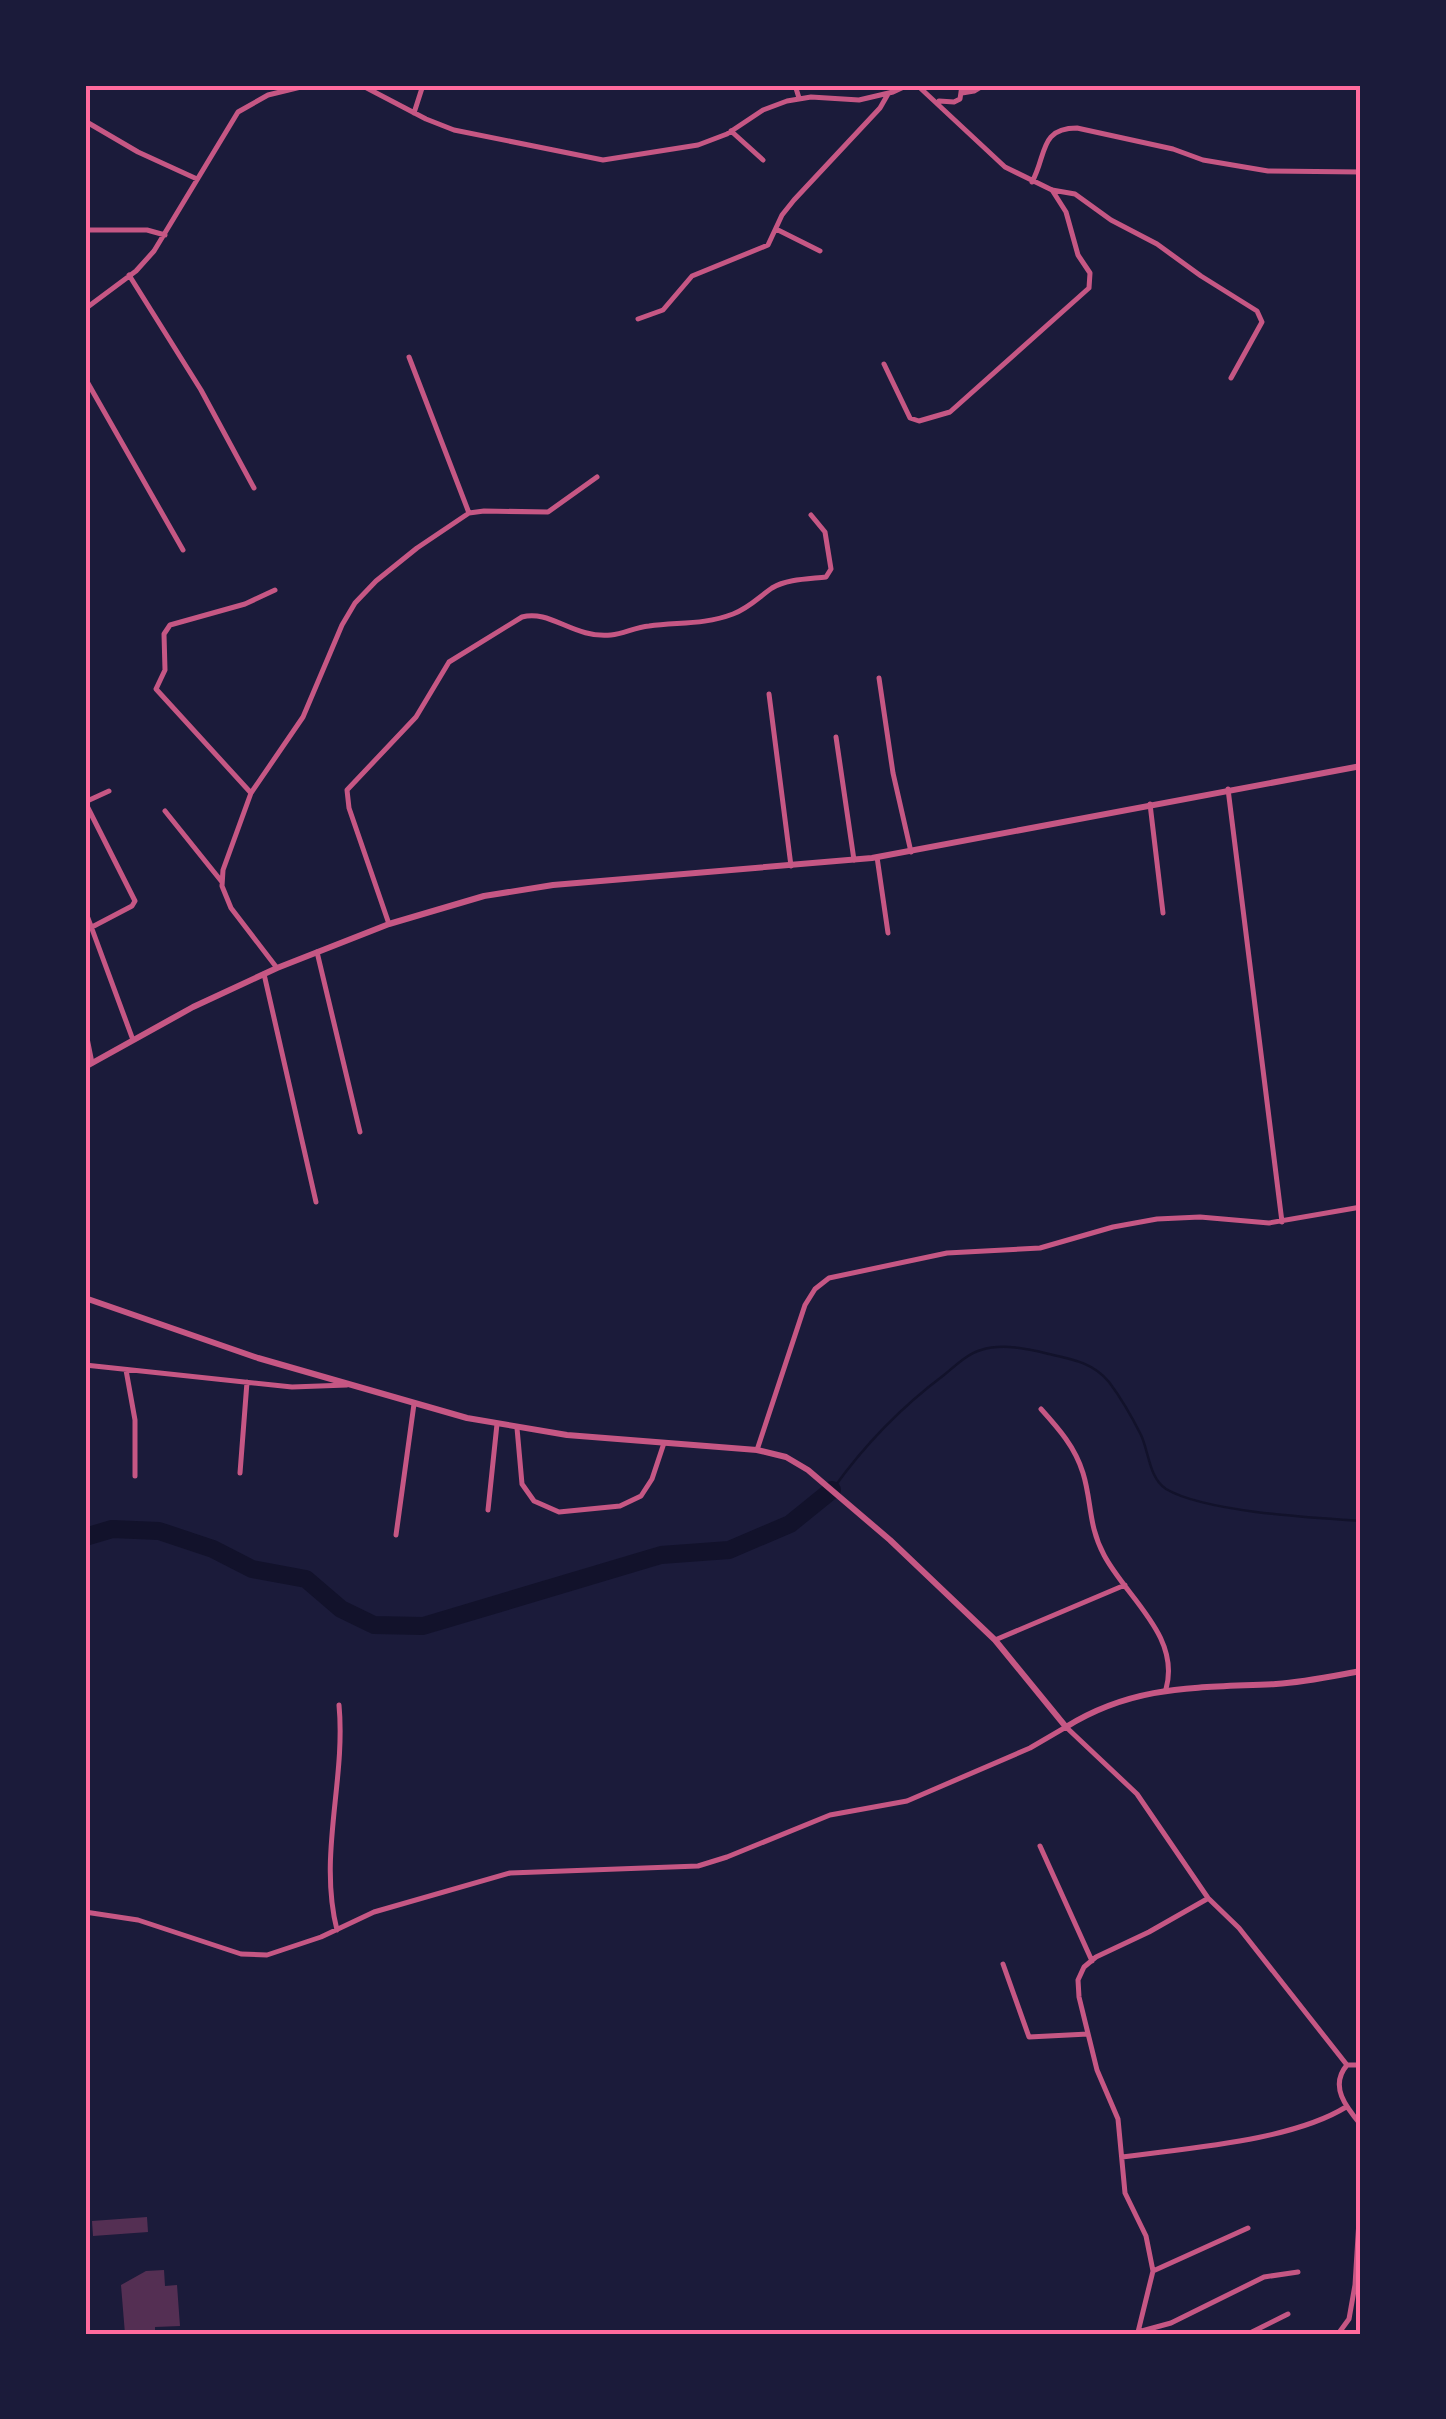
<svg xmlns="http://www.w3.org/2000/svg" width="1446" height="2419" font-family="'Alegreya Sans',sans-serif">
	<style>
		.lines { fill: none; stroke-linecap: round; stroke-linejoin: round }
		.stream { stroke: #12122b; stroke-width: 2.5 }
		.river { stroke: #12122b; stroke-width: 18 }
		.building { fill: #542f53 }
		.minor { stroke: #c65784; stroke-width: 5 }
		.tertiary { stroke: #c65784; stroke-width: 6 }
		.neatline { fill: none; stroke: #ff6b9d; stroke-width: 4 }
	</style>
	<rect width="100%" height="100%" fill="#1b1b3a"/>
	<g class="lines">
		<path class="stream" d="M833,1489C865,1444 900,1408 944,1375C955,1366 967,1354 981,1350C1003,1343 1028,1349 1049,1354C1072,1359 1094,1363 1109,1382C1121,1398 1132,1417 1141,1435C1149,1452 1149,1478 1166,1489C1205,1512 1314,1518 1361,1521"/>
		<path class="river" d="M85,1537L112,1529L159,1531L213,1549L252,1569L306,1579L341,1609L374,1625L423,1626L661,1555L729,1550L790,1524L832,1490"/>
	</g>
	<path class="building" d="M147,2217L148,2232L93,2236L92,2221Z
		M164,2270L165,2286L177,2285L180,2326L155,2327V2333L125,2334L121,2285L146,2271Z"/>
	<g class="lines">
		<path class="minor" d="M361,85L426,119L454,130L603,160L698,145L727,134L763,110L787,101L811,97L859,100L893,92L908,85
			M795,85L799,98
			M917,85L1005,167L1052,190L1075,194L1111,220L1157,244L1201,276L1257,311L1262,322L1231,378
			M962,93L974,91L984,85
			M939,101L954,102L960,99L962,85
			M414,113L423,85
			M85,121L138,152L197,179
			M731,131L763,160
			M1032,182C1047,155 1039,128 1077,128L1173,149L1203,160L1268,171L1361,172
			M776,229L820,251
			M85,230H147L165,235
			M129,275L201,390L254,488
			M85,309L136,271L154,251L238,112L268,95L309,85
			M638,319L663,310L692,276L768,245L782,215L794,200L880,108L888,94
			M409,357L469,513
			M884,364L910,418L919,421L950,412L1089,288L1090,273L1078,255L1066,212L1052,190
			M85,378L183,550
			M85,553L87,557
			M879,678L893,773L911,852
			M769,694L791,866
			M836,737L854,860
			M1228,789L1282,1222
			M251,793L156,689L165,670L164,634L170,625L245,604L275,590
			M85,802L135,901L132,906L92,927
			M85,802L109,791
			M1150,804L1163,913
			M165,811L222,882
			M877,857L888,933
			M85,910L133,1040
			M389,924L349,808L347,790L416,717L449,662L522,617C550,609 574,639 611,635C624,634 635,627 649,626C678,622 704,625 733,614C749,608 759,597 772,588C787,579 809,579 826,577L831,569L825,532L811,515
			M317,952L360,1132
			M277,968L231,908L222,886L223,870L251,793L303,717L342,625L355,603L376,581L417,548L469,513L484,511L548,512L597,477
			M264,974L316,1202
			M85,1028L92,1063
			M85,1365L292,1387L347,1385
			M126,1370L135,1420V1476
			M1041,1409C1059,1429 1075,1447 1083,1473C1092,1502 1088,1525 1104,1555C1126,1597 1181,1636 1166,1689
			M517,1428L522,1484L534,1501L559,1512L620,1506L641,1496L652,1479L664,1443
			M757,1450L805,1305L815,1289L829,1278L947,1253L1040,1248L1113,1227L1157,1219L1200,1217L1269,1223L1361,1207
			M240,1473L247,1382
			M488,1510L497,1424
			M396,1535L414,1404
			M995,1640L1125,1585
			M1040,1846L1092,1961
			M85,1912L138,1920L241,1954L267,1955L321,1937L374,1912L510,1873L698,1866L727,1857L830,1815L907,1801L1030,1748L1066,1727L1137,1794L1208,1898L1239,1928L1347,2065
			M337,1930C318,1855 346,1780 339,1705
			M1003,1964L1029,2037L1088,2034
			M1361,2065H1347C1329,2086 1346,2107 1361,2125
			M1122,2157C1187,2148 1291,2141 1346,2107
			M1153,2271L1248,2228
			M1138,2332L1171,2323L1264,2277L1298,2272
			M1072,2334H1088
			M1128,2334L1138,2332L1153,2271L1146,2236L1125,2193L1118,2119L1097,2070L1079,1997L1078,1980L1084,1967L1096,1957L1149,1932L1207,1899
			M1248,2334L1288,2314
			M1338,2334L1349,2319L1355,2285L1361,2188"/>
		<path class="tertiary" d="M85,1067L193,1007L277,968L389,924L484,896L553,885L872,858L1361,766
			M85,1298L258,1358L467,1418L567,1435L757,1450L786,1457L808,1470L890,1540L995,1640L1066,1727C1135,1684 1198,1688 1276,1684C1305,1682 1333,1676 1361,1671"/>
	</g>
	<rect width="1446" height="2419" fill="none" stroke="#1b1b3a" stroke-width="175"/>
	<rect x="88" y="88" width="1270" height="2244" class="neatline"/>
</svg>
